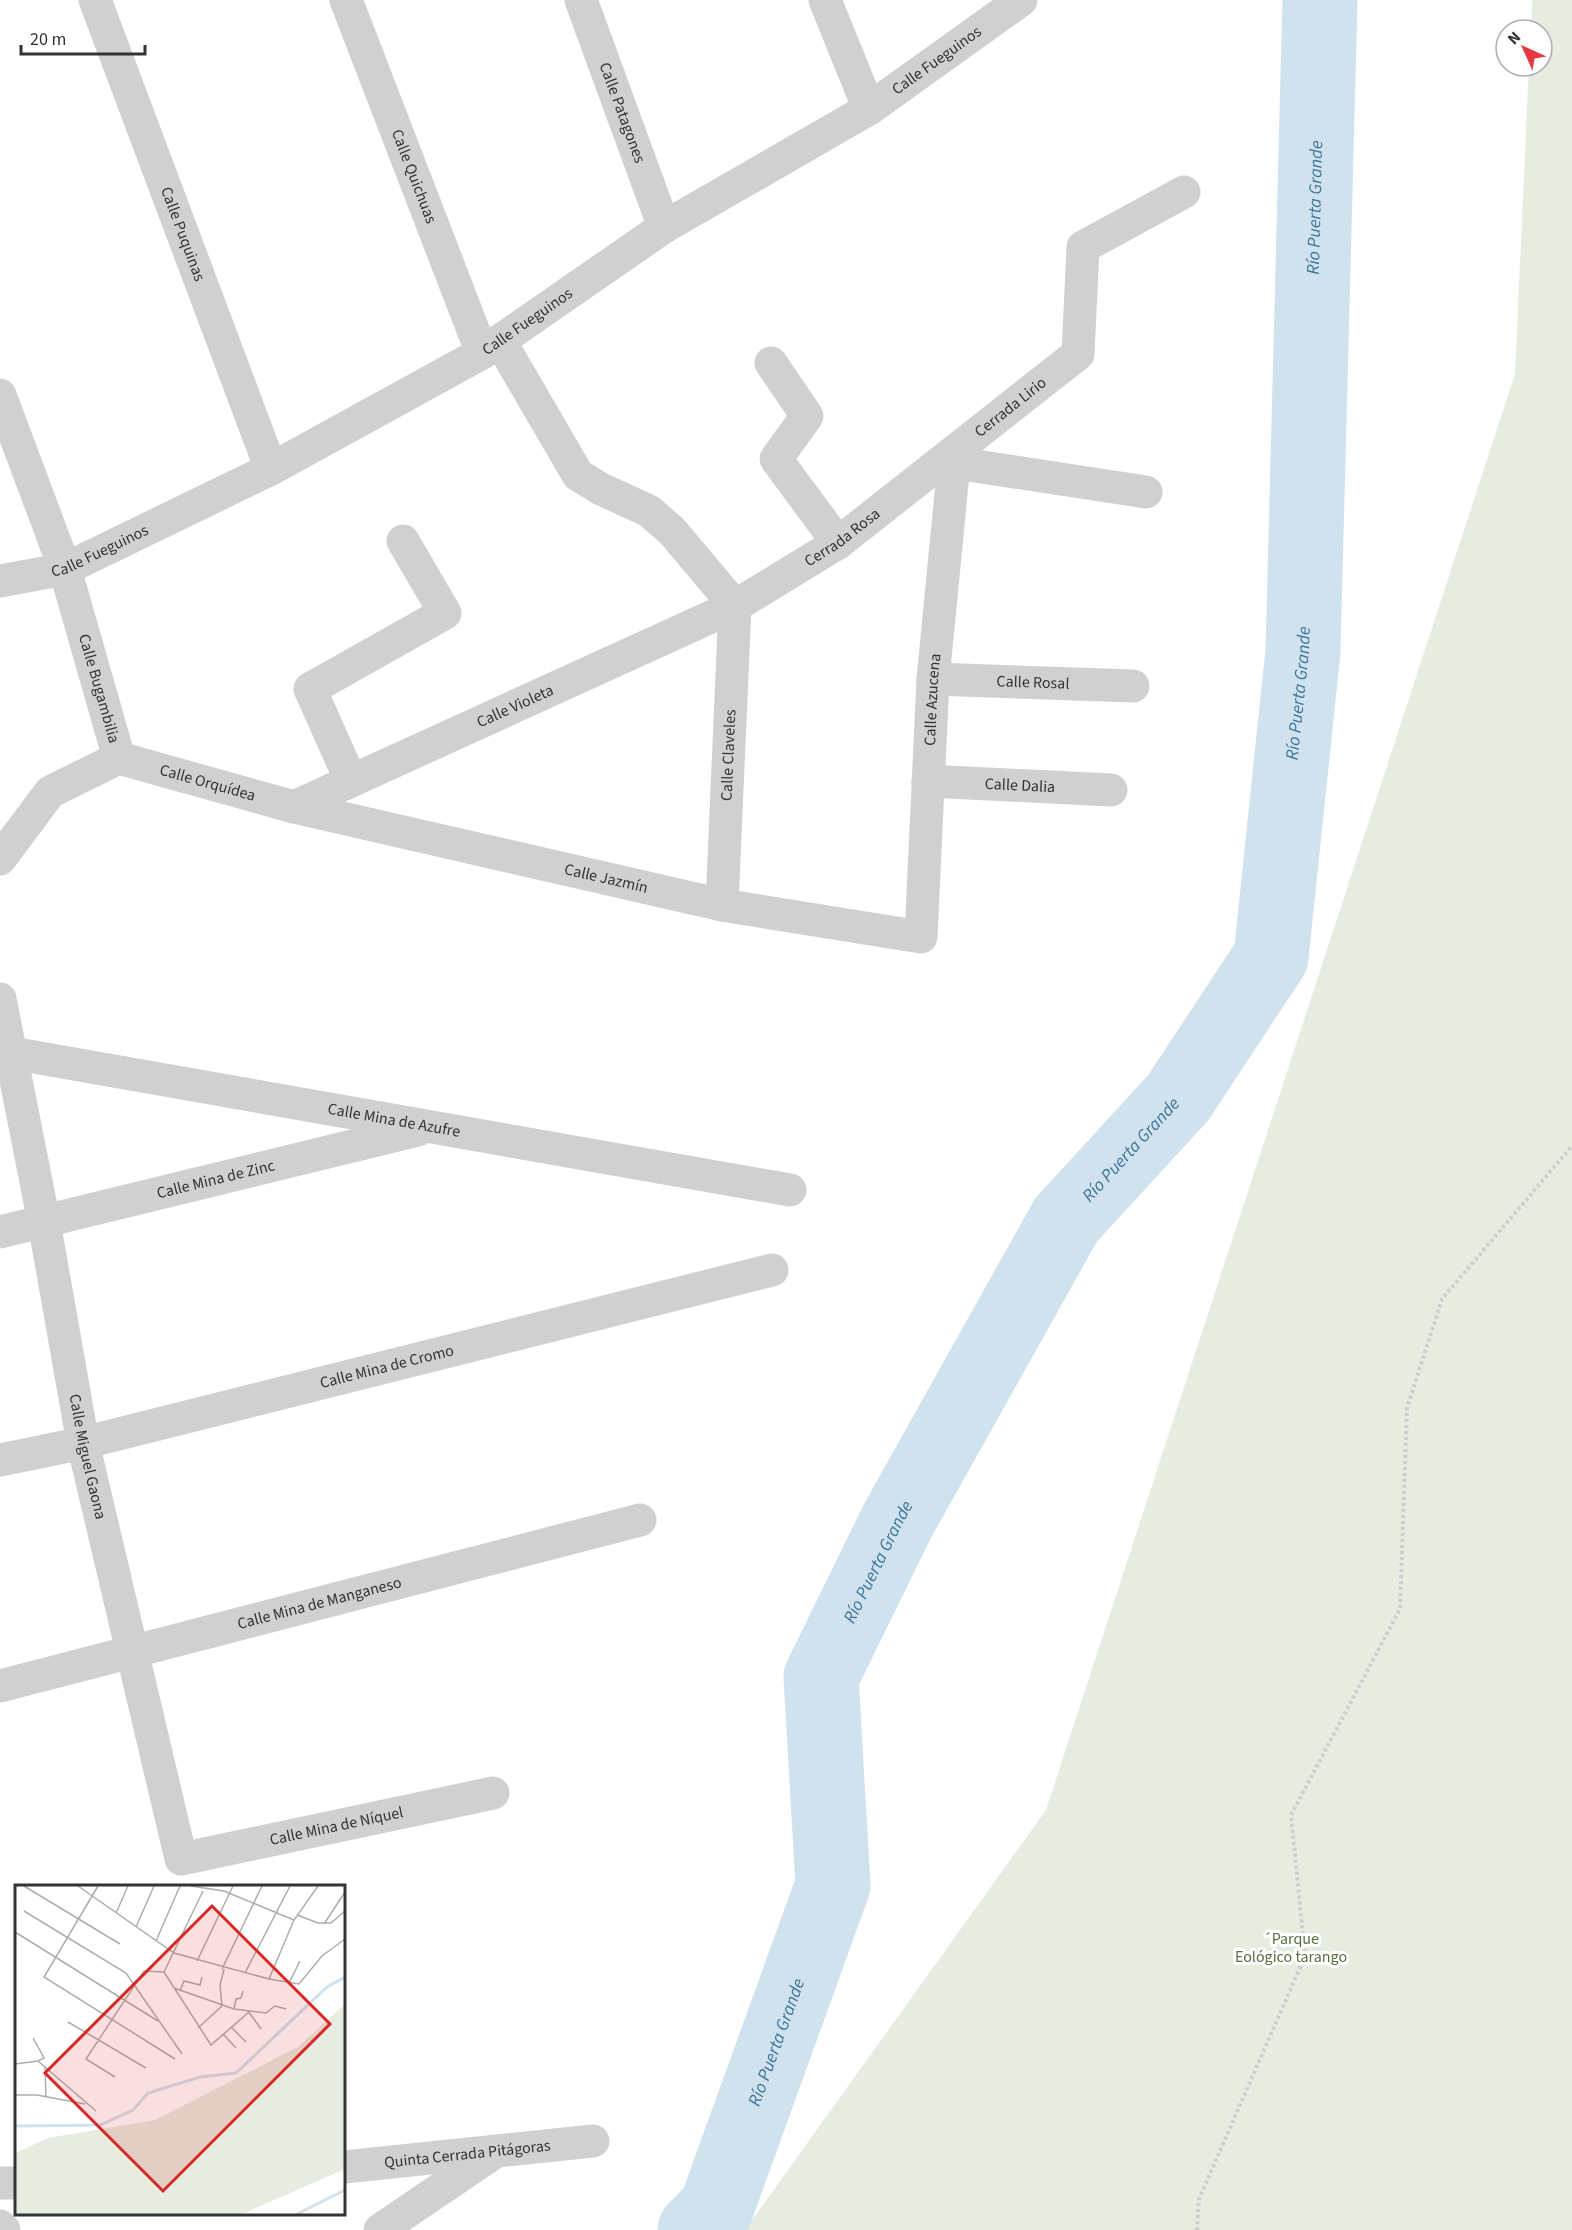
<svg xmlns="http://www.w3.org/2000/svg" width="1572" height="2230" font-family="'Source Sans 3',sans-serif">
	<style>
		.green { fill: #e6ecdf }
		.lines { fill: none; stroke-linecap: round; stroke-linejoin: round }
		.river { stroke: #cfe2ee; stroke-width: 75 }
		.path { stroke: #cdcdcd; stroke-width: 4; stroke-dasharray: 3 3; stroke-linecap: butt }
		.street { stroke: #d0d0d0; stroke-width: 33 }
		.labels { text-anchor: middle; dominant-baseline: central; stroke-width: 6; stroke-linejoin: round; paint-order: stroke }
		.street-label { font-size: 16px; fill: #333; stroke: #fff }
		.park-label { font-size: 16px; fill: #56703f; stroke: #fff }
		.water-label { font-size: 18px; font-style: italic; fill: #3f7597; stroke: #fff }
		.inset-river { fill: none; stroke: #cfe2ee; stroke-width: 3 }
		.inset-road { fill: none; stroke: #adadad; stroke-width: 1.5 }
		.view { fill: #d62828; fill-opacity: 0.15; stroke: #d62828; stroke-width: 3 }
		.inset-edge { fill: none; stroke: #333; stroke-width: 3 }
	</style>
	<rect width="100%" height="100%" fill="#fff"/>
	<path class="green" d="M1532,0H1572V2230H745L1046,1810L1515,374L1529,66H1542V30H1531Z"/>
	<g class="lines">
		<path class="river" id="s1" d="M695,2230L716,2209L833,1885L821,1677L898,1520L1066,1220L1178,1098L1271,957L1303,651L1320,0"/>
		<path class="path" d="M1197,2230L1199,2199L1305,1956L1291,1815L1400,1609L1407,1408L1442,1299L1572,1146"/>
		<g class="street">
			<path id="s2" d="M95,0L271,469"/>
			<path id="s3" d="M346,0L482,353"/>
			<path id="s4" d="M581,0L664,227"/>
			<path d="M825,0L869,109"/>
			<path d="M500,341L578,475L601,489L649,511L672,531L735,606"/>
			<path d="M771,363L807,416L776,459L838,543"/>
			<path id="s5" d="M0,395L65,569L119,758"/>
			<path d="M943,461L1146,492"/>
			<path id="s6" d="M0,581L65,569L271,469L482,353L664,227L869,109L1021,0"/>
			<path id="s7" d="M933,679L1133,686"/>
			<path id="s8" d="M119,758L294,807L722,905L921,937L933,679L954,463"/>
			<path d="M351,781L310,689L445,613L403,541"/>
			<path id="s9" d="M928,781L1111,790"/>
			<path id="s10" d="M294,807L735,606L838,543L1078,354L1083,247L1184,192"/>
			<path d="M0,859L50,792L119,758"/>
			<path id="s11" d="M722,905L735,606"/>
			<path id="s12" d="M0,999L44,1222L83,1443L181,1859L493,1793"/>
			<path id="s13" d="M0,1051L790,1190"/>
			<path id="s14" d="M0,1232L418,1130"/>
			<path id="s15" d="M0,1460L83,1443L772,1270"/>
			<path id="s16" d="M0,1686L640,1520"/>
			<path id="s17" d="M344,2167L593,2141"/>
			<path d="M0,2183H16"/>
			<path d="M0,2226L4,2230"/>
			<path d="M380,2230L492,2154"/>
		</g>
	</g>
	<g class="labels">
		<g class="street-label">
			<text stroke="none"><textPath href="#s6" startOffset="1077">Calle Fueguinos</textPath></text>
			<text stroke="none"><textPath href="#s4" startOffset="120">Calle Patagones</textPath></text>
			<text stroke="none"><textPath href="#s3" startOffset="189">Calle Quichuas</textPath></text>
			<text stroke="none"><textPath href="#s2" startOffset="250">Calle Puquinas</textPath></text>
			<text stroke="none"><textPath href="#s6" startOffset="591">Calle Fueguinos</textPath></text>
			<text stroke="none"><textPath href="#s10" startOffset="825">Cerrada Lirio</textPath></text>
			<text stroke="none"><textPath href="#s10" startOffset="612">Cerrada Rosa</textPath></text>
			<text stroke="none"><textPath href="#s6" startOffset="105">Calle Fueguinos</textPath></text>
			<text stroke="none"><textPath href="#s7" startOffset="100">Calle Rosal</textPath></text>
			<text stroke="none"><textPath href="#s5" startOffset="310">Calle Bugambilia</textPath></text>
			<text stroke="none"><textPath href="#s8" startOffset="1060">Calle Azucena</textPath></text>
			<text stroke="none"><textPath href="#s10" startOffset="243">Calle Violeta</textPath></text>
			<text stroke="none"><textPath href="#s11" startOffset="150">Calle Claveles</textPath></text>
			<text stroke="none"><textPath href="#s8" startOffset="92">Calle Orquídea</textPath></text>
			<text stroke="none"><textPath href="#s9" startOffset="92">Calle Dalia</textPath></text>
			<text stroke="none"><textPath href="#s8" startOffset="502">Calle Jazmín</textPath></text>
			<text stroke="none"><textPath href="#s13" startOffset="400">Calle Mina de Azufre</textPath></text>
			<text stroke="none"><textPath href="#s14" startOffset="222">Calle Mina de Zinc</textPath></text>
			<text stroke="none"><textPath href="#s15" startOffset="398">Calle Mina de Cromo</textPath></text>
			<text stroke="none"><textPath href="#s12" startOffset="466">Calle Miguel Gaona</textPath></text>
			<text stroke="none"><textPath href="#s16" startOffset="330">Calle Mina de Manganeso</textPath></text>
			<text stroke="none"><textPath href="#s12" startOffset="1038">Calle Mina de Níquel</textPath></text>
			<text stroke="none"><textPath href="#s17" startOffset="124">Quinta Cerrada Pitágoras</textPath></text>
		</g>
		<g class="park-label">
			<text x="1291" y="1939">´Parque<tspan x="1291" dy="18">Eológico tarango</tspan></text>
		</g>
		<g class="water-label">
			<text stroke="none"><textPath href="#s1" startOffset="2187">Río Puerta Grande</textPath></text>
			<text stroke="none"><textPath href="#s1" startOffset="1701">Río Puerta Grande</textPath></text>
			<text stroke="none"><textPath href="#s1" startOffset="1197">Río Puerta Grande</textPath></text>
			<text stroke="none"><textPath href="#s1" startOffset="711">Río Puerta Grande</textPath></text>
			<text stroke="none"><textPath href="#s1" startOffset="207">Río Puerta Grande</textPath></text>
		</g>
	</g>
	<g transform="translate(15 1885)">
		<rect width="330" height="330" fill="#fff"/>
		<path d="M330,119V284L227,329H0V268L33,253L140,235L283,162Z" fill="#e6ecdf"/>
		<path class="inset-river" d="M0,241L85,240L118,225L133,208L185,192L221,188L312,102L330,92M282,329L330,305"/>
		<path class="inset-road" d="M9,1L105,59M63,1L159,68L254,94L284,99L307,71L330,54M83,1L29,92L160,174M176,1L209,6L279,35M9,26L111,88L167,169M101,28L113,1M282,30L303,38H316L330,26M309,39L330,7M121,42L139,1M0,47L143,136M141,56L165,1M182,76L218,1M207,84L247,1M149,87L196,160L234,127M149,87L188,6M230,88L275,1M254,94L279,35L303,1M274,98L285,76M159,103L219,124L251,128L260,121L271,124M165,106L169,96L185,100L187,92M207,121L205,100L209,84M219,124L221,114L226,113L228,106M233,126L246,144M53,137L131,183M216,142L231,157M183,143L207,121M208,149L221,163M18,153L29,173L23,176M23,176L81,226M0,179L23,176M30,181L31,211M100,192L71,174L129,86L149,87M0,210H22L70,219"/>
		<path class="view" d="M197,21L315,139L148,306L30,188Z"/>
		<rect width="330" height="330" class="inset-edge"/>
	</g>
	<g transform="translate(1524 48) rotate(315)"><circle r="28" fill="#ffffff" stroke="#adadad" stroke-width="1.5"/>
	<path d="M0-4.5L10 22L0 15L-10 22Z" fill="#e63946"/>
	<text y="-9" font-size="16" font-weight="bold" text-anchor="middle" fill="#333333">N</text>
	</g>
	<path d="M21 45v9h124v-9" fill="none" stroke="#333333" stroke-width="3"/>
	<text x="30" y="45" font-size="18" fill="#333333" stroke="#ffffff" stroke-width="4.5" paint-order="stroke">20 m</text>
</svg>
